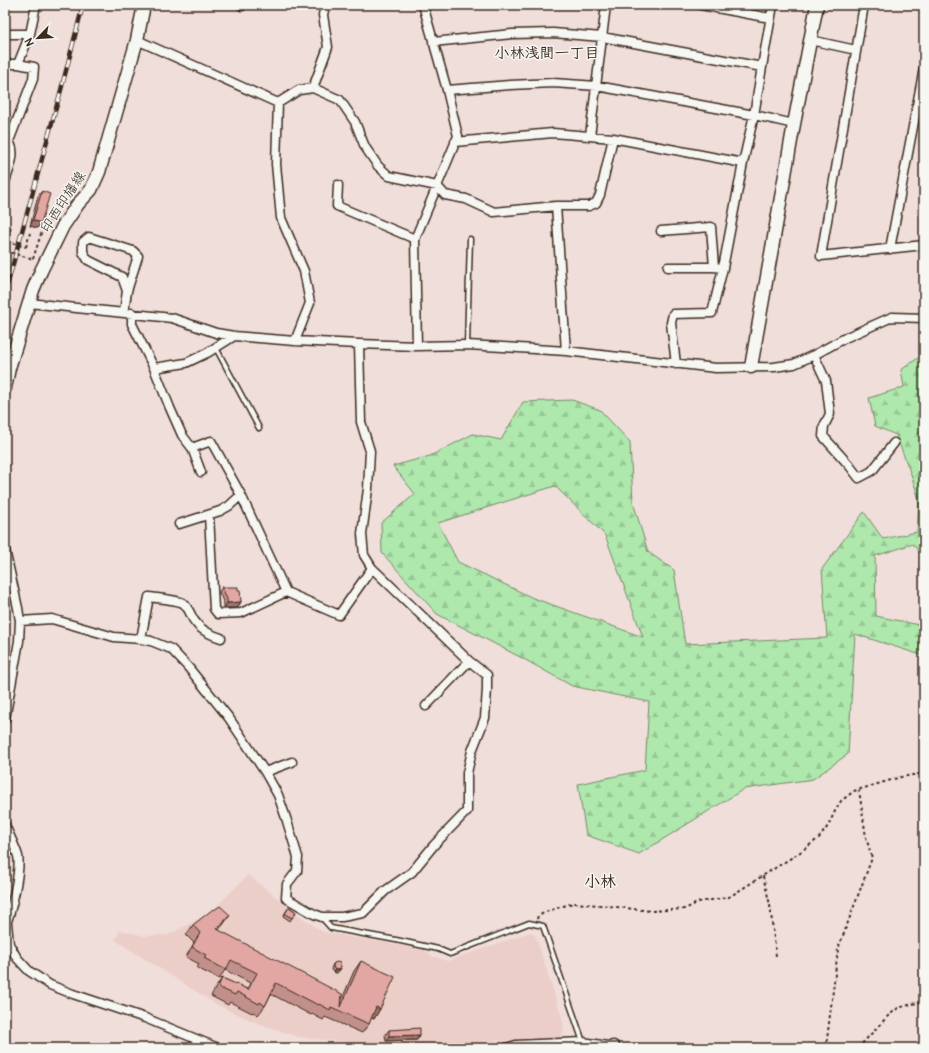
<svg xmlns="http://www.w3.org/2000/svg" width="929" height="1053" font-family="Pangolin,'Klee One',sans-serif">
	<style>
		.built { fill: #eccec9 }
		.forest { fill: url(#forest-firs); stroke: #748966; fill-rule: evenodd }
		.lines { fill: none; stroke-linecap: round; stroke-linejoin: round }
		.lane-casing { stroke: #3b2a1e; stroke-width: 7 }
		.street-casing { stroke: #3b2a1e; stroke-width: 11 }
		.secondary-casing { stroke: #3b2a1e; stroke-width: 15 }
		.path { stroke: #3b2a1e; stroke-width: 2; stroke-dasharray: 3 3; stroke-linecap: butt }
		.lane { stroke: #f6f6f2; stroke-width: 4 }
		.street { stroke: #f6f6f2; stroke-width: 8 }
		.secondary { stroke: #f6f6f2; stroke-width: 12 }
		.rail-casing { stroke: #3b2a1e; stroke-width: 4.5 }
		.rail { stroke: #f6f6f2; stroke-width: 3; stroke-dasharray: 9; stroke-linecap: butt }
		.path-bridge { stroke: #3b2a1e; stroke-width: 2; stroke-dasharray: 3 3; stroke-linecap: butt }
		.wall { fill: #c2908b; stroke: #3b2a1e }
		.shaded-wall { fill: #9e7571; stroke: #3b2a1e }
		.building { fill: #e2a7a2; stroke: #3b2a1e }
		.labels { text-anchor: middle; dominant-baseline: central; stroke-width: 3; stroke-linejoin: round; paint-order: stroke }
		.street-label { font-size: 14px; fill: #3b2a1e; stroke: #f6f6f2 }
		.neighbourhood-label { font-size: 15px; font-weight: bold; fill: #3b2a1e; stroke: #f6f6f2 }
		.quarter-label { font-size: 16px; font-weight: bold; fill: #3b2a1e; stroke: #f6f6f2 }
	</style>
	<defs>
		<pattern id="forest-firs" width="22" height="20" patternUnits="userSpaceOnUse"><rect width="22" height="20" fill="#aee8ad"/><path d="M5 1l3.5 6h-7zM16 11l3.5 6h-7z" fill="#97c794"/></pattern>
	</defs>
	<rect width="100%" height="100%" fill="#f0deda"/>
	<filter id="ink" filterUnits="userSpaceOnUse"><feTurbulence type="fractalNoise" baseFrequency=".025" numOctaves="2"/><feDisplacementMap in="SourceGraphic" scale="8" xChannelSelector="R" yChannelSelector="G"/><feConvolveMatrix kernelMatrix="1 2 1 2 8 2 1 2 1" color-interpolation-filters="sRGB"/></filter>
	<g filter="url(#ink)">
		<path class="built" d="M248,875L308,922L323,932L400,945L427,951L432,956L448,961L530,932L535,935L563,1020L564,1028L562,1035L558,1039L515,1042L495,1041L442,1044L371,1045L298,1037L252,1021L217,1005L115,940L120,930L144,936L168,935L211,912Z"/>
		<path class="forest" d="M924,354V558L913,544L875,556L876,616L924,626V656L855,634L848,754L813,779L744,789L639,854L586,835L578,784L645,770L649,702L572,686L522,658L437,614L382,553L381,523L415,494L393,466L430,456L473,434L501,440L523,402L572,400L600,410L630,442L633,502L648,552L674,570L685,644L827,638L822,569L864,512L883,539L917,532L919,500L912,477L896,435L875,426L869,398L904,387L901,370ZM555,486L605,535L643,637L533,598L458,562L438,523Z"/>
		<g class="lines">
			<g class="lane-casing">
				<path id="lane" d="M467,345L470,239
					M216,348L259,428
					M322,918L331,928L396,940L438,949L450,954L529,923L543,926L583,1042"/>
			</g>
			<g class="street-casing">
				<path id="street" d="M701,5L770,18
					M864,5L821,256L924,245
					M242,6V5
					M5,34H30
					M137,40L278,103L299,90L313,88L340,100L355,122L365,147L378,166L389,176L437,186L445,195L466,199L494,212L556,206H589L596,203L600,195L613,138
					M810,40L856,50
					M433,42L512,34L553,33L602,37L762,67
					M5,64H18L34,67L33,79L9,141
					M18,64L30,34L36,5
					M313,88L328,47L323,15L325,5
					M447,90L510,85L553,83L597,86L754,115L794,124
					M278,103L276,164L281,218L304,271L310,303L295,341
					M590,136L606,5
					M455,142L553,133L613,138L743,163
					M5,182C9,169 19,149 6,139
					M338,185L337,206L415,239
					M556,206L566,351
					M661,231L711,227L714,267L723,268
					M890,249L924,68
					M668,267H714
					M29,303L172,318L216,333L234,336L295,341L359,344L417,346L467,345L503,347L566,351L716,368L774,367L794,364L814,355L847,337L892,317L924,318
					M124,312L127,291L138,256L133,251L89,237L83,242V252L88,260L122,277L127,291
					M132,313V324L154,368L170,408L182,435L192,448L201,472
					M417,346L415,239L458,136L447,90L423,5
					M814,355L826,381L830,414L824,426L823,436L849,465L859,478L872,471L894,443
					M676,364L671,323L673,314L712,313L723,268L743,163L754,115L762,67L773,5
					M154,368L186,363L207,353L234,336
					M192,448L211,441L241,495L286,592
					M209,515L214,609L218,614L241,613L286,592L339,615L372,568
					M179,524L220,511L229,506L241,495
					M5,550L18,608L20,621L19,641L5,719
					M20,621L52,619L114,637L141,639L151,641L171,649L188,667L229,718L265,772L278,795L286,818L298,857L297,871L287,884L286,898L314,914L322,917H342L363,913L385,891L412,872L434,845L467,811V773L472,751L485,718L487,689V675L469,661L372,568L364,555L363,545L362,534L368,489L370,451L361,422L359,344
					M141,639L149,597C156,598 178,600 183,603C188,607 190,613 193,619C200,630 209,634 221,638
					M426,706L469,661
					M265,772L292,762
					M5,825C9,835 15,846 18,856C21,870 11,913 5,926
					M7,923L9,944L17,958L29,971L50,985L73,994L145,1018L218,1048
					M506,1048L516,1045L583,1042L613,1047"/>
			</g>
			<g class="secondary-casing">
				<path id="secondary" d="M751,367L794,124L817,5
					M5,388L9,368L33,290L41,271L63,226L78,204L91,190L99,172L137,40L144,5
					M613,1047L614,1048"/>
			</g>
			<path class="path" d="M7,242L11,227
				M26,247L30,233
				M33,259L41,234L49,220L53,222
				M763,876L770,905L776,956
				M537,919L538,916L548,911L573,903L600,905L651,911L685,909L699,902L729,897L799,853L819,838L828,826L836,809L841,801L854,791L901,777L924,773
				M826,1048L838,949L872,858L866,837L859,790
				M858,1048L888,1016L898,1008L924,1001"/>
			<use href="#lane" class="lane"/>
			<use href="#street" class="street"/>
			<use href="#secondary" class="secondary"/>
			<g class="rail-casing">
				<path id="rail" d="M5,293L61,90L83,5"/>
			</g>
			<use href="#rail" class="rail"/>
			<path class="path-bridge" d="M7,242L26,247
				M5,251L33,259"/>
		</g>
		<path class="wall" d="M42,191L41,223L38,228L30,226L38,196Z
			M222,587L238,590L241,602L237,608H224V604L219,592Z
			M289,907L296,912L290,921L283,916Z
			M214,910L223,925L218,930L342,999L354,971L361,961L380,1009L374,1019L371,1018L369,1024L362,1033L325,1017L323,1020L312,1014L311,1015L271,994L265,1006L258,1015L253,1012L252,1013L230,1002L228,1005L211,996L216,987L222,978L247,989L250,983L225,970L219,979L197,968L199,964L186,957L194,943L186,935L193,925Z
			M333,964L341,968L339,971L337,973L333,972L331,970L332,966Z
			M389,1030L420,1035L417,1040L386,1041L385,1035Z"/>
		<path class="shaded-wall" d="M33,220L41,223L38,228L30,226Z
			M241,602L237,608H224L227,603Z
			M230,915L223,925L210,939L217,929Z
			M341,968L339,971L337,973L333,972L335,970Z
			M376,1007L380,1009L374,1019L369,1017Z
			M420,1035L417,1040L386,1041L389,1036Z"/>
		<path class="building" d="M5,95H7L6,113H5Z
			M42,191L50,194L41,223L33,220Z
			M222,587H238V590H240L241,602L227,603V599Z
			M220,906L230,915L217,929L342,994L341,1007L361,961L395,977L380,1009L376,1007L369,1024L331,1007L330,1010L319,1004L318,1005L276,983L265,1006L260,1002L259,1004L237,992L235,995L218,987L222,978L236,984V983L248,990L257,973L231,960L226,970L204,958L206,955L192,947L200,933L193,925L213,909L214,910Z
			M289,907L296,912L292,918L285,914Z
			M333 966a4 4 0 1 1 8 0a4 4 0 1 1-8 0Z
			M420,1028V1035L389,1036V1030Z"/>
	</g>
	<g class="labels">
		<g class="street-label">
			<text transform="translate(63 202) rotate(-57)">印西印旛線</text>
		</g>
		<g class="neighbourhood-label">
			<text x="547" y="53">小林浅間一丁目</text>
		</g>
		<g class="quarter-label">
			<text x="600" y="882">小林</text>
		</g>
	</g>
	<rect width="929" height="1053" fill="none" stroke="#f6f6f2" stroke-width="20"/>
	<rect x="10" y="10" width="909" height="1033" fill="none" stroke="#3b2a1e" stroke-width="1.5" filter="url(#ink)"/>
	<g transform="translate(38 38) rotate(245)" stroke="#f6f6f2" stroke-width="3" paint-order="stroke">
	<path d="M0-3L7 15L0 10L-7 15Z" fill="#3b2a1e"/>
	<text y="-6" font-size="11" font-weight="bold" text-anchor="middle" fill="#3b2a1e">N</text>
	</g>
</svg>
